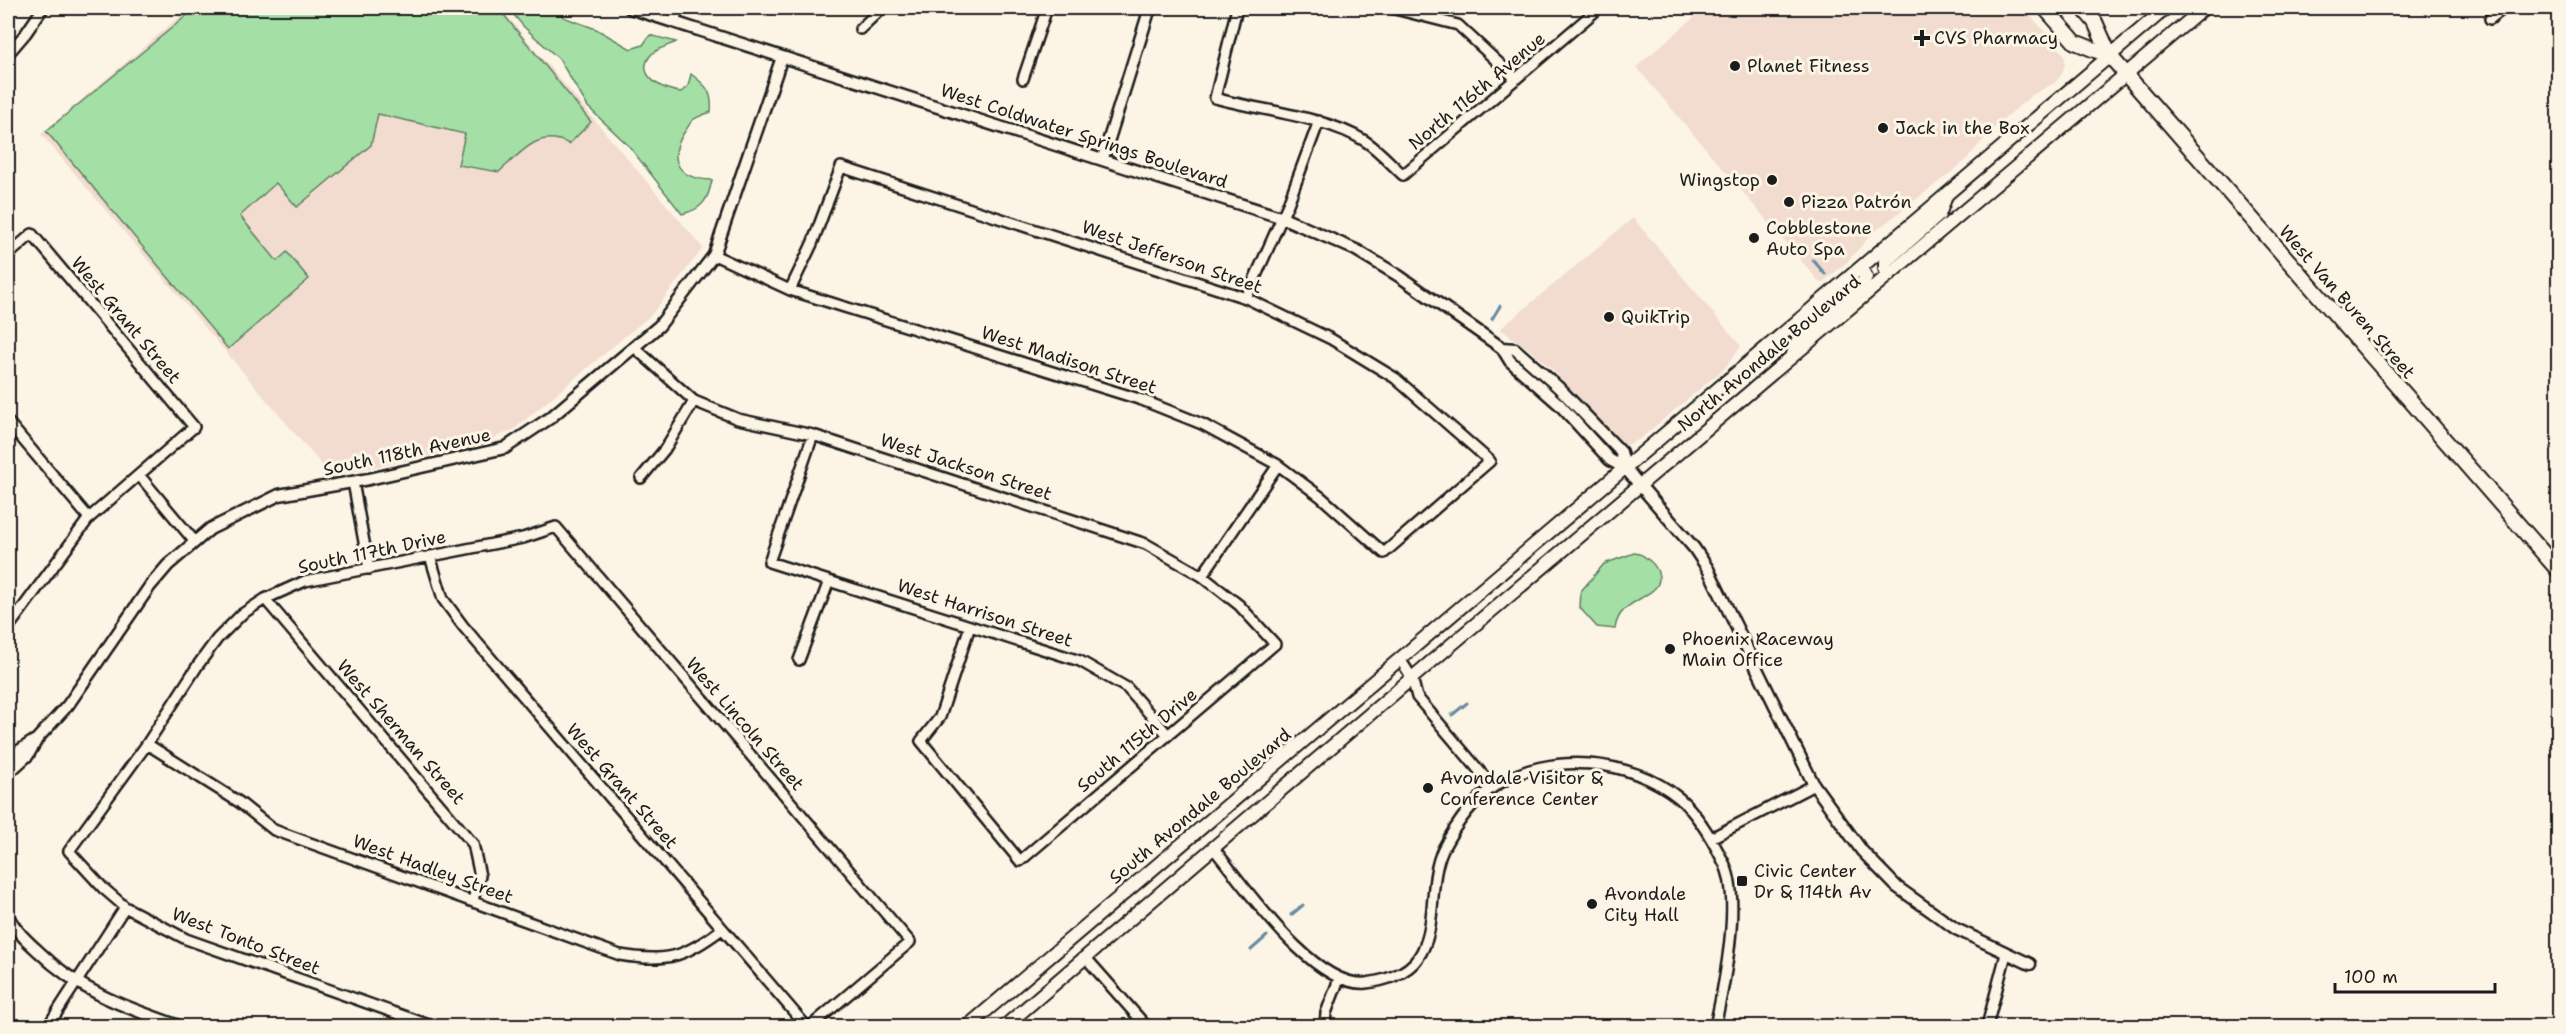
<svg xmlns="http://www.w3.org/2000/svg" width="2566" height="1034" font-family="'Shantell Sans',sans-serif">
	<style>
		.built { fill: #f2dcd0 }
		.green { fill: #a4e0a6; stroke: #607e61; stroke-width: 1.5 }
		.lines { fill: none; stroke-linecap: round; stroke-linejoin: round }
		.stream { stroke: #668aa0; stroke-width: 3 }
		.minor-casing { stroke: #1c1c1c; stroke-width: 14 }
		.tertiary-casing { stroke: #1c1c1c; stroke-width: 15 }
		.secondary-casing { stroke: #1c1c1c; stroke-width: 16 }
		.primary-casing { stroke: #1c1c1c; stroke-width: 18 }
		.minor { stroke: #fcf5e5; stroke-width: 9 }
		.tertiary { stroke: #fcf5e5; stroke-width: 10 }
		.secondary { stroke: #fcf5e5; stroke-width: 12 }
		.primary { stroke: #fcf5e5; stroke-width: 14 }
		.poi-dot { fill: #1c1c1c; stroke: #fcf5e5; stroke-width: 2 }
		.labels { text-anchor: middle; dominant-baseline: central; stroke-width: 6; stroke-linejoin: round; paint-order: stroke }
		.poi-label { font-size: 18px; fill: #1c1c1c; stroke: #fcf5e5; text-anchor: start }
		.street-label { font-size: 18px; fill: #1c1c1c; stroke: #fcf5e5 }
	</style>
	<rect width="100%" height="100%" fill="#fcf5e5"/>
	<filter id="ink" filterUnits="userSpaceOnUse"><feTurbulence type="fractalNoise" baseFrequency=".0167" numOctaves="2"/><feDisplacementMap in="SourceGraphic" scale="12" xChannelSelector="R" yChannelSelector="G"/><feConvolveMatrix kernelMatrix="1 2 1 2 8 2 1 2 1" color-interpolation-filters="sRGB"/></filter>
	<g filter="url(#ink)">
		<path class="built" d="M190,8H500L703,248L652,314L513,430L475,446L331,476L41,134Z
			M1705,8H2024L2064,54L2065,64L2062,74L2055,83L2032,95L1993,129L1963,163L1873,233L1845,264L1821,284L1636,67Z
			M1633,218L1741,346L1725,368L1640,439L1625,446L1618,442L1556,373L1531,351L1500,329Z"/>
		<path class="green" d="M196,8L500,10L591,122L569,144C538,128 522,152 499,172L458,165L465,134L378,114L371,145L297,207L276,183L240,216L277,261L287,252L309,279L228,349L46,131Z
			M511,8H558L563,17L596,29L631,49L643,45L650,35L676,42C668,46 655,49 650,56C635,76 664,91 681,92L688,86L691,74C706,85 713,92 711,112C706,114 698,116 693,120C690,122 688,128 685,131C666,160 678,179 712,180C708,200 703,209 682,214L629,146L588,107L559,59L524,27L513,14Z
			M1634,553C1643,554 1643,556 1650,561C1658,568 1664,581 1653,590C1639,602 1618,605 1615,629L1597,627L1580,608L1581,591L1604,564Z"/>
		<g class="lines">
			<path class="stream" d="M1813,260L1825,274
				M1492,319L1500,306
				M1452,715L1467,703
				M1291,915L1303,905
				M1251,950L1267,936"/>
			<g class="minor-casing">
				<path id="minor" d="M1237,8L1215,98C1261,111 1325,116 1365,141C1379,150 1391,164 1403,175L1599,8
					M1391,8L1458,25L1516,79
					M2490,19L2504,8
					M674,21L679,8
					M860,29L882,8
					M8,54L26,33L43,8
					M1023,79L1047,8
					M8,255L32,234L194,427L89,518L8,628
					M714,255L790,290L1142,400L1202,424L1278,465L1321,497L1384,553L1490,461L1395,378L1331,339L1246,298L841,167L812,244L790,290
					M1246,298L1288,204L1319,121
					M634,347L694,401L738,419L813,435L1146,544L1202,576L1239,605L1275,644L1020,861L921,741L940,717L970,626
					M8,422L89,518
					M813,435L769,562L1080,661L1127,688L1168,735
					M139,475L195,542
					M641,478L665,449L694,401
					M353,482L369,569
					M430,556L443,599L463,626L806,1026
					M1202,576L1278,465
					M265,599L473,844L480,876L473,900
					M1400,659L1412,678L1417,697L1493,787
					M799,660L829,581
					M147,744L239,802L274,830L620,955C667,963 685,957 722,929
					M1711,838L1814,785
					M1214,849C1245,886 1313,988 1366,983C1384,981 1407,974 1418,958C1439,928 1427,883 1443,849C1455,826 1473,800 1495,786C1549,751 1630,758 1679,798C1698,814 1712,839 1723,861C1743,897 1724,986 1715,1026
					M1086,958L1146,1026
					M48,1026L125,907
					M432,1026L186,939L125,907L103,888L69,851L147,744L198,665L217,639L242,614L265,599L305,581L523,538L556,527L910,942L811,1026
					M1325,1026L1326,1013L1339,979
					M1987,1026L2006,954"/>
			</g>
			<g class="tertiary-casing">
				<path id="tertiary" d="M630,8L1283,218L1356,250L1399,276L1502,348L1510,361L1560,405L1610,460L1625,468L1694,548L1708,569L1814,785L1862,851L1897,887L1956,929L2030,964
					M1103,158L1150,8
					M1502,348L1515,349L1558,387L1621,452L1625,468
					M8,758L34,741
					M8,773L28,755L37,739L68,705L150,586L168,565L210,529L279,495L369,479L505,448L550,418L659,326L714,255L782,57
					M8,916C15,930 27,941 38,951C80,992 125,1007 179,1026"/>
			</g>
			<g class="secondary-casing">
				<path id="secondary" d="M1889,275L1885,269V262L1939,215L1946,196
					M1792,357L1799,337L1863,282L1866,277L1861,268
					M968,1026L2166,8
					M1005,1026L1412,678L2204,8"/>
			</g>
			<g class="primary-casing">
				<path id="primary" d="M2045,8L2075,42L2110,56
					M2083,8L2095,22L2110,56L2558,570"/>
			</g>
			<use href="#minor" class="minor"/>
			<use href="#tertiary" class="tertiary"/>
			<use href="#secondary" class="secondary"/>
			<use href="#primary" class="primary"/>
		</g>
	</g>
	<g class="poi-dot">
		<path d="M1919 29h6v6h6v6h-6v6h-6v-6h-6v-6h6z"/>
		<circle cx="1735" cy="66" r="6"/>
		<circle cx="1883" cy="128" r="6"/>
		<circle cx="1772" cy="180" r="6"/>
		<circle cx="1789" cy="202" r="6"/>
		<circle cx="1754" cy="238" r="6"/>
		<circle cx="1609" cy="317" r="6"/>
		<circle cx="1670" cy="649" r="6"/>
		<circle cx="1428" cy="788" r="6"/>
		<rect x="1736" y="875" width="12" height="12" rx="3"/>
		<circle cx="1592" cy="904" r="6"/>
	</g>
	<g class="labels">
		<g class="poi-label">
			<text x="1934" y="38">CVS Pharmacy</text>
			<text x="1747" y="66">Planet Fitness</text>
			<text x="1895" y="128">Jack in the Box</text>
			<text x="1760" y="180" text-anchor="end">Wingstop</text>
			<text x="1801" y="202">Pizza Patrón</text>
			<text x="1766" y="228">Cobblestone<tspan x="1766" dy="21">Auto Spa</tspan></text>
			<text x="1621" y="317">QuikTrip</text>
			<text x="1682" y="639">Phoenix Raceway<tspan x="1682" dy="21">Main Office</tspan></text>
			<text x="1440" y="778">Avondale Visitor &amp;<tspan x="1440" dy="21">Conference Center</tspan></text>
			<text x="1754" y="871">Civic Center<tspan x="1754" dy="21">Dr &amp; 114th Av</tspan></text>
			<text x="1604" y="894">Avondale<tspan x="1604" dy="21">City Hall</tspan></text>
		</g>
		<g class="street-label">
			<text transform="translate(1477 91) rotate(-40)">North 116th Avenue</text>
			<text transform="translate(1084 136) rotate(18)">West Coldwater Springs Boulevard</text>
			<text transform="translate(1172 257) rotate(19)">West Jefferson Street</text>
			<text transform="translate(2347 302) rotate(49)">West Van Buren Street</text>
			<text transform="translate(126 320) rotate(50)">West Grant Street</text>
			<text transform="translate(1769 353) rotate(-40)">North Avondale Boulevard</text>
			<text transform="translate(1069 360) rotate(18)">West Madison Street</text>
			<text transform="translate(407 452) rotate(-12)">South 118th Avenue</text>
			<text transform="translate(966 467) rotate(18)">West Jackson Street</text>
			<text transform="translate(372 552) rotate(-12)">South 117th Drive</text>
			<text transform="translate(985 613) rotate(18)">West Harrison Street</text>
			<text transform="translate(745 724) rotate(49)">West Lincoln Street</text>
			<text transform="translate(401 732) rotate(49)">West Sherman Street</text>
			<text transform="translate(1137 740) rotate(-40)">South 115th Drive</text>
			<text transform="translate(622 786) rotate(49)">West Grant Street</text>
			<text transform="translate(1200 806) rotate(-40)">South Avondale Boulevard</text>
			<text transform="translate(433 869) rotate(20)">West Hadley Street</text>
			<text transform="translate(246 941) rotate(21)">West Tonto Street</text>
		</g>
	</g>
	<rect width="2566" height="1034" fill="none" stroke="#fcf5e5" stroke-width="30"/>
	<rect x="15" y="15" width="2536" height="1004" fill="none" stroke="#1c1c1c" stroke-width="2" filter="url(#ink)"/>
	<path d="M2335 983v9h160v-9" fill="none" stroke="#1c1c1c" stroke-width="3"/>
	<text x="2344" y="983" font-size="18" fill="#1c1c1c" stroke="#fcf5e5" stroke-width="4.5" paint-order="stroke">100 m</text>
</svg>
